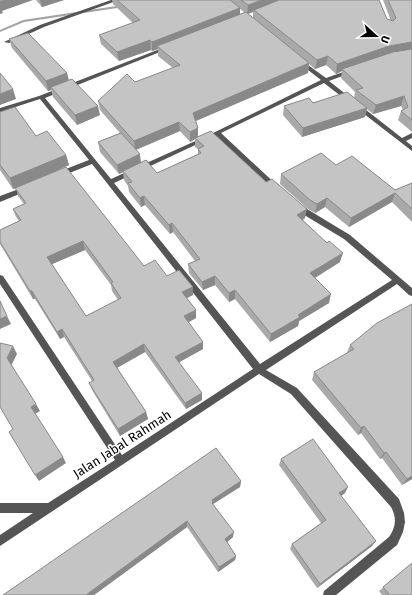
<svg xmlns="http://www.w3.org/2000/svg" width="412" height="595" font-family="'Fira Sans',sans-serif">
	<style>
		.lines { fill: none; stroke-linecap: round; stroke-linejoin: round }
		.stream { fill: #a3a3a3; fill-rule: evenodd }
		.street { fill: #555; fill-rule: evenodd }
		.wall { fill: #a9a9a9; fill-rule: evenodd }
		.shaded-wall { fill: #898989 }
		.building { fill: #c4c4c4; stroke: #898989; fill-rule: evenodd }
		.labels { text-anchor: middle; dominant-baseline: central; stroke-width: 3; stroke-linejoin: round; paint-order: stroke }
		.street-label { font-size: 13px; fill: #000; stroke: #fff }
	</style>
	<rect width="100%" height="100%" fill="#fff"/>
	<g class="lines">
		<path class="stream" d="M123,5H124V7L24,22L0,32V30L23,20Z"/>
		<path class="street" d="M111,0H119L44,27L9,43L4,42L40,25Z
			M165,47L170,48L45,98L111,179L202,138H206V140L114,183L260,364L392,280L344,239L296,210L295,208L296,206H302L350,235L412,288V296L409,295L397,284L266,370L297,388L399,499L404,513L405,522L403,532L397,545L336,595H323L324,591L389,537C396,527 397,518 391,507L291,394L259,374L0,546V535L33,513H0V503H48L115,460L0,284V275L3,276L122,455L253,369L92,164L62,176H58V172L89,160L40,99L0,112V108L39,96Z
			M301,60L326,78L349,70H353V72L329,81L402,138L412,133V138L406,141L412,146V151L324,83L221,133L280,188L277,190H275L216,136L212,135L211,134L321,80L299,63L298,62Z
			M27,186L30,188L29,190L0,202V196Z"/>
	</g>
	<path class="wall" d="M36,0H64L42,7Z
		M112,0H379L387,19L391,21L383,0H412V132L398,120L401,111L403,110L401,106L373,114L367,109L365,117L302,137L283,115L284,106L354,98L355,92L341,78L342,71L336,74L326,65L315,69L309,64L308,73L196,121L198,128V136L266,182L305,218L303,220L340,262L315,278L329,303L299,321L298,326L270,342L235,299L229,302L215,285L203,290L189,273L188,264L195,261L173,232L170,234L145,205L141,207L129,192L128,186L124,180L123,172L119,174L100,152L98,142L120,133L100,110L98,101L135,82L173,68L158,56V49L152,51L151,50L119,61L101,44L99,35L133,23L113,4ZM240,9L245,13L240,14ZM253,12V18L248,14ZM180,131L190,142L195,139V147L198,149V154L157,173L141,162L136,150Z
		M9,39L67,73L69,80L100,115L77,125L53,97L51,90L48,91L12,48Z
		M0,112L66,155L69,165L52,173L144,266L193,287V295L187,298L196,318L189,322L203,349L179,362L202,400L186,409L145,352L117,368L146,412L148,419L120,436L92,390L89,383L92,381L64,337L60,339L35,299H33L0,244V230L19,221L16,217L13,209L24,204L18,196L16,188L13,189L0,170ZM85,250L111,285L112,291L118,300L86,316L52,264Z
		M336,165L395,190L412,183V222L392,202L349,227L325,207L315,213L308,209L280,184L281,174Z
		M412,304V479L402,485L382,458L380,459L361,433L358,435L312,380L314,372L347,353L350,345Z
		M281,459L345,493L341,496L372,546L317,588L290,549L292,544L321,523L279,465Z
		M241,481L240,487L213,504L233,537L227,542L236,556L235,560L218,572L187,527L94,595H3Z
		M412,563V595H382L379,591Z"/>
	<path class="shaded-wall" d="M6,0H33L2,11L3,13L0,14V2Z
		M40,0H64L42,7Z
		M262,0H285L254,10L253,12L247,14L248,5Z
		M240,8V18L157,46L158,49L152,51V42Z
		M150,40L151,50L119,61L117,52Z
		M412,42V51L342,69V71L336,74L337,64L389,46Z
		M328,56L326,65L315,69L317,60Z
		M309,63L308,73L193,122V113Z
		M67,73L69,83L51,87V90L48,91L46,81Z
		M13,89L16,99L0,105V94Z
		M404,96L401,106L373,114L376,105Z
		M98,106L100,115L77,125L75,115Z
		M367,108L365,117L302,137L303,128Z
		M179,122L180,131L135,150L134,141Z
		M198,128V138H195V139L190,142V132Z
		M140,154L141,164L123,171V172L119,174L117,165Z
		M66,155L69,165L13,189L10,178Z
		M395,193L392,202L349,227L351,218Z
		M144,196L145,205L141,207L140,198Z
		M327,198L325,207L315,213L317,204Z
		M307,209L305,218L296,224L297,215Z
		M172,223L173,232L170,234L169,225Z
		M83,241L85,250L50,265L47,257Z
		M343,253L340,262L308,282L310,273Z
		M215,276V285L203,290L202,282Z
		M193,287V295L183,300L182,292Z
		M235,290V299L229,302V293Z
		M30,291H32L35,299H33Z
		M331,294L329,303L299,321L298,326L270,342L271,334L298,315Z
		M196,310V318L185,324L184,316Z
		M7,316L11,324L0,329V319Z
		M62,329L64,337L60,339L57,332Z
		M203,342V349L176,364L175,357Z
		M144,344L145,352L115,369L113,362Z
		M13,346L17,354L11,366L7,358Z
		M202,393V400L186,409L185,403Z
		M36,404L40,411L35,414L31,407Z
		M146,412L148,419L120,436L118,429Z
		M364,426L361,433L358,435L361,428Z
		M386,452L382,458L380,459L384,453Z
		M63,457L66,463L39,481L35,475Z
		M412,476V479L402,485L407,479Z
		M241,481L240,487L213,504V507L212,500Z
		M348,487L345,493L336,499L339,493Z
		M187,521V527L94,595H86Z
		M234,532L233,537L225,544V539Z
		M376,541L372,546L317,588L320,584Z
		M236,556L235,560L218,572L219,567Z"/>
	<path class="building" d="M0,0H6L0,2Z
		M117,0H230L240,8L152,42L150,40L117,52L99,35L140,20Z
		M241,0H262L248,5Z
		M279,0H379L387,19L393,21L396,18L388,0H412V42L389,46L337,64L328,56L317,60L254,10Z
		M246,12L309,63L193,113L198,128L190,132L179,122L134,141L98,101L127,74L135,82L180,65L157,46Z
		M28,33L67,73L46,81L9,39Z
		M412,49V120L401,111L408,107L404,96L376,105L356,90L363,88L342,69L393,52Z
		M0,73L13,89L0,94Z
		M72,79L98,106L75,115L51,87Z
		M347,92L367,108L303,128L284,106L309,98L313,103Z
		M15,107L36,136L47,131L66,155L10,178L0,165V112Z
		M211,131L266,182L272,179L307,209L297,215L327,243L329,241L343,253L310,273L331,294L298,315L300,317L271,334L235,290L229,293L215,276L202,282L188,264L200,259L172,223L169,225L144,196L140,198L128,183L132,182L123,171L146,160L157,173L201,153L198,149L204,146L195,138Z
		M121,133L140,154L117,165L98,142Z
		M321,153L336,165L352,156L395,190L412,183V209L395,193L351,218L327,198L317,204L310,200L281,174Z
		M66,167L144,266L155,260L167,276L179,270L193,287L182,292L196,310L184,316L203,342L175,357L202,393L185,403L144,344L113,362L146,412L118,429L89,383L94,380L62,329L57,332L32,291H30L0,242V230L21,220L13,209L26,203L15,188ZM83,241L113,282L111,283L121,298L86,316L47,257Z
		M0,301L7,316L0,319Z
		M412,304V476L407,479L386,452L384,453L364,426L361,428L314,372L354,349L350,345L377,323Z
		M0,343L13,346L7,358L36,404L31,407L63,457L35,475L9,432L13,429L0,407Z
		M313,439L348,487L339,493L376,541L320,584L292,544L326,520L281,459Z
		M216,448L241,481L212,500L213,502L212,503L234,532L225,539L236,556L219,567L187,521L86,595H3Z
		M412,563V595H388L389,594L383,587Z"/>
	<g class="labels">
		<g class="street-label">
			<text transform="translate(122 444) rotate(-33)">Jalan Jabal Rahmah</text>
		</g>
	</g>
	<g transform="translate(376 36) rotate(111)" stroke="#ffffff" stroke-width="3" paint-order="stroke">
	<path d="M0-3L7 15L0 10L-7 15Z" fill="#000000"/>
	<text y="-6" font-size="11" font-weight="bold" text-anchor="middle" fill="#000000">U</text>
	</g>
</svg>
